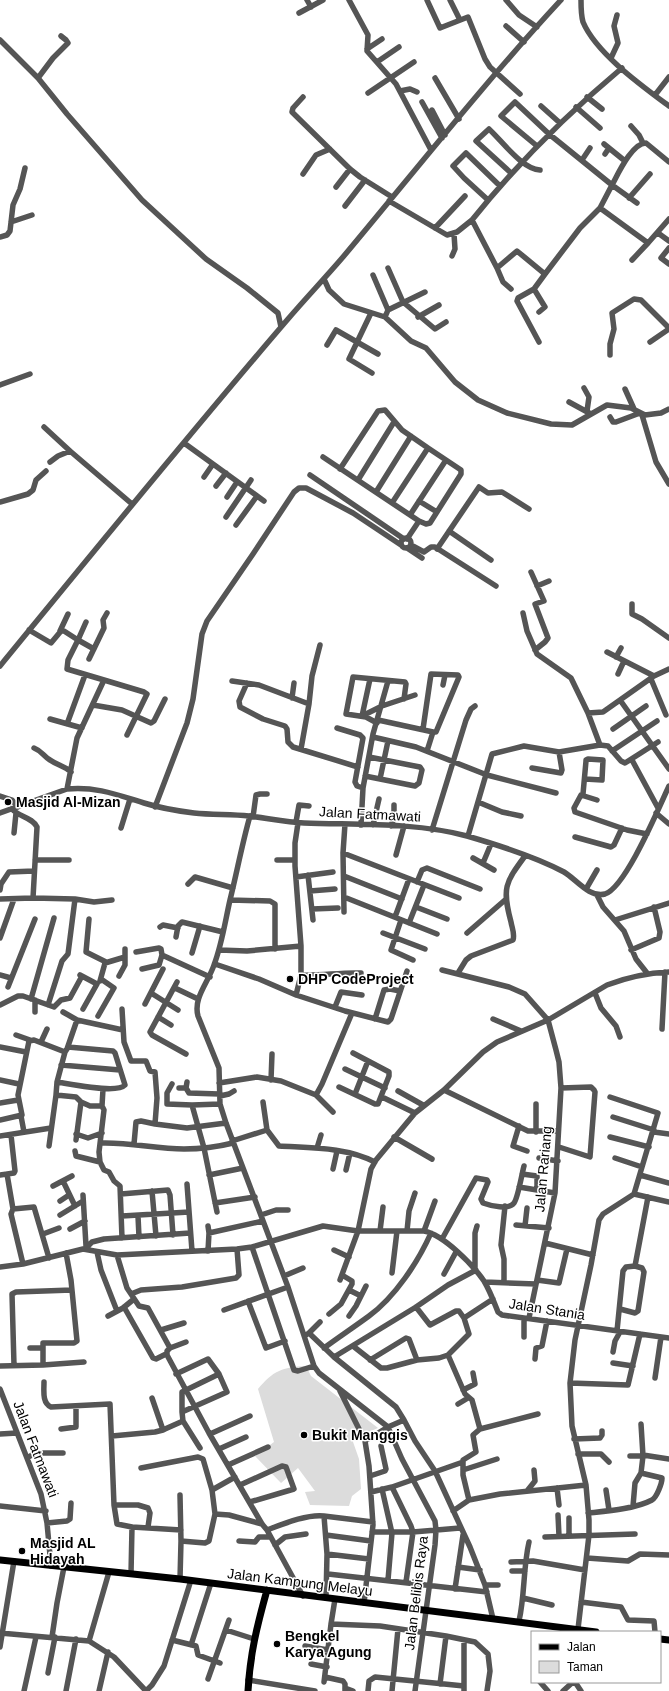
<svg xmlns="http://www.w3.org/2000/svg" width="669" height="1691" font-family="Arial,sans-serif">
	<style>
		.green { fill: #dcdcdc }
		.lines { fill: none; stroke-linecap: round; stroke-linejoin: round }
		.minor { stroke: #555; stroke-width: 5.5 }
		.major { stroke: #000; stroke-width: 7 }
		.poi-dot { fill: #000; stroke: #fff; stroke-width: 1.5 }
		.labels { text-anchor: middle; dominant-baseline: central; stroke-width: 3; stroke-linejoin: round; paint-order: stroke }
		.poi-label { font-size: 14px; font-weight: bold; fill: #000; stroke: #fff; text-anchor: start }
		.street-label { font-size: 14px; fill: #000; stroke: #fff }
	</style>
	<rect width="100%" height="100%" fill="#fff"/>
	<path class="green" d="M306,1366L311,1376L378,1428L352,1439L359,1459L361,1489L352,1496L349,1506L310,1505L305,1492L315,1491L298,1468L281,1483L255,1456L274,1442L258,1389C273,1371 282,1367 306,1366Z"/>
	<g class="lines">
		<path class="minor" d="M307,0L311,7
			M349,0L368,35L367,51L396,84L431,150
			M427,0L440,28L468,17L485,59L490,67L520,94
			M450,0L460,20
			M506,0L519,15L537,27
			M581,0C581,7 581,15 583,22C596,53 642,86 669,106
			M299,13L323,0
			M506,26L524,42
			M0,40L38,78L67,114L142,200L206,259L247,288L278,313L281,327
			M367,49L382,39
			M611,58L618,43L614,26L617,15
			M377,62L399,47
			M622,68C567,114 517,164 472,220L497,268L517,251L545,274L580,228L600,208L648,243L669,219
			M38,78L53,58L68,43L66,40L61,36
			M435,78L459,119
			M400,91L410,89L417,92
			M368,93L414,62
			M655,95L669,77
			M303,97L293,108L292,112L350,169L360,177L392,197
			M587,97L602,109
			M422,102L442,138
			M541,106L560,123
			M576,107L600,128
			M432,110L445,135
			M631,126L639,135L643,143
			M604,144L625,161
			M537,146L501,116L515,102L549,134L612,185L600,208
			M605,154L609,148
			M582,160L590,148
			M511,173L476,141L489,129C502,141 522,169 540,170
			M303,174L316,155L330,149
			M336,187L350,169
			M629,198L650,174
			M488,200L464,178L453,166L466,153L500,186
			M389,201L447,235L457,232L472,220
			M637,203L612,185C618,174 632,143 646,143L669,162
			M345,206L365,180
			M11,222L32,215
			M435,228L465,196
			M658,233L669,241
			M0,237L7,235L10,231L13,205L20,189L25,168
			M669,248L661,258L669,264
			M452,256L455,249L454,234
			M632,260L648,243
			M388,268L403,302L435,329L446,322
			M497,268L503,282L511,289
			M373,275L388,310
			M324,279L329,290L344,304L385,317L411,341L426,348L455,382L478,400L507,413L551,424L572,425L607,405L631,408L645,415L661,413L669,409
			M534,289L545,307L539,312
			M371,313L349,359L372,373
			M385,317L388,310L425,292
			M418,317L439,305
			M539,342L517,301L518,298L534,289L545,274
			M650,342L669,329
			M327,345L336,330L378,354
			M610,355V344L614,329L612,313L634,299L641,300L669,328
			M0,385L30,374
			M584,388L589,397L587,411
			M625,389L634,409
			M569,402L591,414
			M642,415L656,462L669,484
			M610,417L613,422H616L640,413
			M44,427L70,451
			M184,443L264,501
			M428,448L446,460
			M323,457L419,521L426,524L430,523L461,474V470L446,460L410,515
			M50,462L58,456L70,451L132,504
			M340,469L378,411L385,410L402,430L428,448L392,503
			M310,475L404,539
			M204,477L213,464
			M358,480L394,422
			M216,486L226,473
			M376,492L411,436
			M227,497L237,482
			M419,501L437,512
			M0,502L28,494L33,490L36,480L46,471
			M226,517L251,480
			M236,525L257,496
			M449,531L491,560
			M401 543a5 5 0 1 1 10 0a5 5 0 1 1-10 0Z
			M407,539L419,521
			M411,545L424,552L431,547H435L496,586
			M407,548L422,558
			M437,549L479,487L488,493L502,492L529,509
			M531,572L544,601L535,604L548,638L545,642L535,650
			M537,586L549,581
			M632,604V614L642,619L669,638
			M523,613L527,631L537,654L571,678L588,713L600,745L559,752
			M86,622L78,640L94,649
			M29,630L51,643L61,631H64L78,640L68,660L67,669L104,680
			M60,631L68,614
			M607,652L654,676
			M616,657L621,648
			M89,659L104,628L103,620L107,613
			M0,666C95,550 190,433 288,319C306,298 325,278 343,257C415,171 485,82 561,0
			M618,674L624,661
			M370,679L362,716L382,706L415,695
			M651,679L666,715
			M232,681L259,685L309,704L301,749
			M247,683L239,701L240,707L263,719L285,726L287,729L288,742L293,747L358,767
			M443,685L445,675
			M292,698L294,683
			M620,700L669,769
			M309,704L312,676L320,645
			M93,705L122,710L151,723L154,721L165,699
			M588,713L603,712L654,676L669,669
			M50,719L82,728
			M378,720L433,732
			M377,723L366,717L346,714L353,677L405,682L406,684L404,699
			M67,724L85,675
			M337,728L360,735L363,738L355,782L357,786L363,788
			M423,729L431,674L458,675L459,677L436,732H433L427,751
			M613,729L646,706
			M373,737L416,747L487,775L556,793
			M600,745L608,746L621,761L625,763L658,742
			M34,748C42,751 43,756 50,760C57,765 65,766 71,772
			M612,751L657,721
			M632,760L658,808
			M365,776L415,786L419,783L422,770L420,767L369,757
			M380,779L388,741
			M67,789L77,738L104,680L144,692L147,694L127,735
			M583,794L586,761V760L588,759L603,760L602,780L585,779
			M0,796L12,800L18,807
			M597,800L581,795L574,808L575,812L627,830L647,834
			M478,802L502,812L521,816
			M155,807L187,723L193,699L202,634L207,621L253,554L294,492L299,488H306L353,513L401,545
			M0,813L67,789C95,786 118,795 144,803C160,808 178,811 194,813C213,815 231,814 249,816C267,818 285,822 304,823C357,825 415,822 467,836C498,845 536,857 564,872C576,879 589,898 605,894C626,887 659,807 669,786
			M656,813L669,824
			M250,816C242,844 237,872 230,900C225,922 222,944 214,965C208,983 193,998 198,1016L219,1068L220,1104L226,1123L288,1287L314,1366L319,1373L388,1427L402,1459L435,1521L436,1530L435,1545L415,1691
			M253,817L256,795L260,794H267
			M296,822L299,805L309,806
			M298,823L295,843V866L301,946
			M361,825L363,788L373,734L388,681
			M373,825L379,799
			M391,826L394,818V805
			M121,828L130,799
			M432,830L466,720L471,709L475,706
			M14,833L16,813
			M468,836L492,754L524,746L559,752L562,770L561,773L532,768
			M575,837L611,847L614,845L622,828
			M343,853L459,898
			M396,855L404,826
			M473,858L494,870
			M35,860H69
			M277,860H295
			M483,863L491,844
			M308,875L313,920
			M344,876L402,899
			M296,877L333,872
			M417,882L422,870L427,868L480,889
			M188,884L195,877L233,888
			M586,889L597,870
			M0,890L1,884L9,872L34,871
			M310,891L335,889
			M597,895L603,907L624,931L636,959L647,973
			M344,897L437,934
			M33,898L75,899L68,954L62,961L48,1005
			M0,899L33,898L37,827C32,817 19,817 12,809
			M75,899L94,902L112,900
			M230,900L270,901L275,904V949
			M416,907L447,919
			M312,909L338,908
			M344,912L343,853L345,824
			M395,917L409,879
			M89,919L86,952L106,962
			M401,920L391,950L413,960
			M615,920L669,903
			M409,923L424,885
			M160,927L163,925L178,928
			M383,933L425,949
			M467,933L505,900
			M176,937L178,926L182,922L223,932
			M0,938L14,899
			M219,950L247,951L301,946V975L296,995
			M631,950L659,938L660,932L654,907
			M136,952L159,948L161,949L162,955L159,965L142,969
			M192,953L200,926
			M162,955L210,977
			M215,964L259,979L296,995L345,1011L388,1022L391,1019L407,971
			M442,970L509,987L525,994L548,1020L556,1050L559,1062L561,1088L555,1193L529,1318
			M458,973L466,960L471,956L513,940C515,934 512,928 511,922C502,888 505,883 525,856
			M0,975L11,978
			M80,975L97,984L83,1009
			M301,975C321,976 341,972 361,973
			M119,976L125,965V949
			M100,981L105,963L125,957
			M177,982L150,1032L152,1035L186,1054
			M8,987L35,919
			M175,988L198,999
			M151,993L178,1010
			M595,993L601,1008L616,1026L620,1037
			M31,999L54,918
			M35,1000V1012
			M145,1004L163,969
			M0,1005L18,996H23L54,1007L61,1000L70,998L82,976
			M335,1007L341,992L362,995
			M122,1009L124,1042L131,1061H146L150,1071L155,1072L157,1098L155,1124L187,1128L226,1123
			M63,1012L77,1020L123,1030
			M98,1016L114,988L101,979
			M158,1017L171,1025
			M375,1019L384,990L390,989L400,991
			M493,1019L521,1031
			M662,1029L665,972
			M16,1035L30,1040
			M41,1042L47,1029
			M0,1047L26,1052
			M61,1065L120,1070
			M345,1069L385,1088
			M0,1080L19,1084
			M271,1080L272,1054
			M57,1082C70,1084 117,1094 125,1085L115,1053L113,1051L68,1047
			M219,1083L257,1077L281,1081L316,1095L322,1084L352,1013
			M172,1084L167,1093V1104L192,1105L220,1104
			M339,1087L375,1104H378L389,1076V1072L353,1053
			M179,1088H186L189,1093L219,1094
			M186,1088L187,1082
			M103,1089L102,1106L104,1110L99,1152L100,1162L104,1170L109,1172L114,1181L120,1186L122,1238
			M444,1090L528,1131H558
			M398,1091L423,1105
			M355,1094L368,1061
			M56,1095L57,1082L65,1052
			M316,1095L333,1112
			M220,1096L229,1094L234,1091
			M382,1097L415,1113
			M610,1097L658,1113L634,1194
			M81,1102L90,1106H102
			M0,1103L18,1100
			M536,1104V1132
			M192,1105L204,1148L217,1212
			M21,1116L24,1132
			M613,1117L654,1130
			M0,1120L22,1115L18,1095L29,1041L34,1040L65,1052L67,1049L77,1020
			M519,1126L513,1146L527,1151
			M267,1130L279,1146C311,1148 346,1147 375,1162
			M654,1132L669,1134
			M76,1134L88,1138L102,1133
			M0,1136L51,1128
			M394,1137L432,1159
			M610,1137L649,1147
			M232,1141L267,1130L263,1102
			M101,1143C130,1142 156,1149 184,1149C201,1149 217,1147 233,1143
			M134,1144L136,1122L141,1121L155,1124
			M49,1146L56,1095L76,1097L81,1102L76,1140
			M559,1147L590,1157L595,1092L594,1090L591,1087L561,1088
			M317,1148L321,1135
			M75,1151L76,1156L100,1162
			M539,1158L558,1161
			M615,1158L642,1167
			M333,1169L337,1151
			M346,1170L350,1153
			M7,1174L13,1209
			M522,1174L537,1176V1190
			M0,1175L14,1173L15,1171L11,1135
			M209,1175L243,1168
			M640,1175L669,1183
			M63,1181L75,1206
			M187,1184L192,1251
			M53,1186L72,1176
			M519,1187L555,1193
			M152,1191L156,1236
			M121,1194L168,1190L170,1195L173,1235
			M83,1195L86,1246
			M60,1201L69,1195
			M215,1203L255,1197
			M60,1215L83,1201
			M261,1215L276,1210H288
			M122,1216L189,1212
			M138,1216L139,1237
			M516,1225L549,1228
			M208,1226L209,1233
			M525,1226L527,1208
			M70,1229L85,1221
			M380,1231L383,1207
			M407,1231L409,1211L415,1193
			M424,1231L435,1201
			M43,1234L59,1228
			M442,1239L476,1178L487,1180L488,1182L481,1199L483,1203C491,1206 509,1210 514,1203C518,1198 522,1173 524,1166
			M545,1243L593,1255
			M252,1247L294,1370L298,1371L314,1366
			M85,1249L92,1242L104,1239L190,1233
			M334,1250L349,1257
			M208,1251L209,1233L263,1221
			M97,1252L101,1270L117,1311
			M117,1255L127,1288L139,1306L148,1308L170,1348
			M23,1264L11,1214L13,1209L34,1207L49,1258
			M0,1267L23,1264L83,1249L117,1255L237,1249L252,1247L323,1226L358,1231H424C444,1235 473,1265 484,1281C490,1291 494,1302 498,1312L502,1315L669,1338
			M475,1269V1233L477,1226
			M476,1270L448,1285L416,1307L334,1357L396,1407L404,1420L415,1441L435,1471L470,1547L485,1585L493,1619
			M392,1273L397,1231
			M444,1274L456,1252
			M284,1276L303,1268
			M340,1280L358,1231L371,1169L376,1160L415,1113L444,1090L483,1052L497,1042L548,1020L607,985C628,977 647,973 669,972
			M537,1280L559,1283L567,1249
			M485,1282L536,1284
			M504,1282V1259L501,1245L505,1206
			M349,1290L361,1296
			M131,1294L141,1290L182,1287L236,1278L239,1275L237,1249
			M248,1301L266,1348L285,1341
			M124,1307L153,1358L156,1359L166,1354
			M416,1307L430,1325L456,1311H459L464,1318
			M620,1309L635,1313L638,1311L644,1272L642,1268L635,1266
			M224,1310L288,1287
			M329,1314L341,1304L352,1284V1281L342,1275
			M108,1316L123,1308L134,1299
			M349,1316L356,1306L366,1286
			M161,1330L184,1323
			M617,1331L623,1271L626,1267L635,1266L648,1197
			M309,1333L334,1357
			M306,1335L309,1333L320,1322
			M524,1337V1318
			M186,1342L170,1348L167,1351V1355L209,1433L262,1524L267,1530L303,1596
			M353,1346L381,1368H387L417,1360L439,1358L448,1355L469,1334L464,1318L493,1299
			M30,1348H42
			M324,1348C339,1337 354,1327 369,1316C395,1297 418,1262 431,1233
			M613,1352L615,1341L620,1332
			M448,1355L465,1394L472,1400L480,1429L473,1435L476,1452L463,1460V1475L469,1500
			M535,1359L536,1348L542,1346L547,1321
			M370,1360L406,1338L409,1339L417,1360
			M613,1363L633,1366
			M14,1365L12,1294L16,1292L72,1290
			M43,1365L84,1362
			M0,1366L43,1365V1343H74L77,1341L71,1280L66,1253
			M176,1374L208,1359L219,1374L182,1392V1412
			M655,1378L661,1337
			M44,1382C44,1391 42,1403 51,1407L110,1404L114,1505L117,1524L132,1527L131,1574
			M570,1383L628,1385L640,1334
			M0,1389L41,1494L47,1523L51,1566
			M463,1390L475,1384L473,1373
			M340,1391L365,1441L369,1466L373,1525L364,1603
			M152,1398L163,1430L165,1429L183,1421L182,1412L227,1392L219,1374
			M458,1404L468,1398
			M183,1421L200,1448
			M641,1424L643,1456L641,1473
			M61,1429L76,1427V1406
			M480,1429L538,1414
			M0,1434L17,1433
			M210,1434L250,1416
			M112,1436L155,1432L163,1430
			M574,1439L600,1438L602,1435V1431
			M365,1441L388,1427L404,1420
			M219,1449L246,1437
			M578,1454H601L609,1462
			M643,1455L669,1459
			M630,1456H643
			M27,1458L35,1453H63
			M228,1465L268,1447
			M141,1468L198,1457L203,1459L212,1490L215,1514L209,1541L205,1543L181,1541
			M463,1470L497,1459
			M370,1476L385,1471L386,1469L381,1446
			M240,1485L282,1466L286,1467L294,1489L250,1502
			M392,1487L411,1526L413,1532L406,1582
			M557,1488L559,1505
			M382,1489L392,1533L388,1580
			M212,1490L235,1477
			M606,1490L609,1510
			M527,1491L535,1481L534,1470
			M371,1492L392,1487L463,1462
			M180,1495L181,1541L180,1579
			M114,1505H138L148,1508L150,1513L148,1527
			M0,1506L46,1511
			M453,1511L469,1500L500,1494L586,1485
			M588,1513C607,1511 635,1509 652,1500C657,1497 662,1483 662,1478L641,1473L635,1483L633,1506
			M215,1514L229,1515L262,1524
			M558,1515L559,1536
			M47,1523L67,1521L70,1519L71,1503
			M132,1527L181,1530
			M267,1530C283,1524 307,1514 324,1516
			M372,1532H413L460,1528
			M326,1535L371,1541
			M569,1536V1518
			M545,1537L635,1534
			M239,1541L255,1542L259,1537H270
			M275,1545L285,1537L306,1534
			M327,1554L369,1559
			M587,1558L628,1561L640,1554L669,1555
			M511,1562L533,1561L585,1570
			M458,1567L480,1570
			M512,1571H525
			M328,1574L487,1592
			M485,1585H498
			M455,1589L463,1535
			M326,1598L327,1554L324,1516L373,1522
			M523,1598L552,1605
			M335,1599L331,1624L380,1626L446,1636L475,1642L488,1654L490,1671L487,1691
			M581,1602L621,1607L628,1620L654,1621L655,1632
			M519,1621C525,1595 523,1568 529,1542
			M578,1629L589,1535V1520L586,1485L572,1426L570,1383L575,1340L591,1265L599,1220L603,1214L634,1194L669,1202
			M226,1630L254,1639
			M0,1633L89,1641L114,1657L146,1691
			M52,1637L57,1603L64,1567
			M172,1640L196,1646L198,1655L220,1663
			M89,1641L109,1572
			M191,1645L211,1583
			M305,1646L328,1650
			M0,1647L14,1561
			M311,1664L327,1667
			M48,1673L55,1637
			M325,1677L343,1681L345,1684V1691
			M208,1679L229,1620
			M248,1680L315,1691
			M324,1682L331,1624
			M540,1682L548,1691
			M575,1682L581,1691
			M440,1684L446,1636
			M345,1688L353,1691
			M24,1691L36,1637
			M66,1691L76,1639
			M99,1691L108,1652
			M146,1691L152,1685L164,1666L191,1580
			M368,1691L369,1681L375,1677L464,1686
			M392,1691L398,1629
			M464,1691V1640
			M563,1691L573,1682"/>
		<path class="major" d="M0,1560L180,1579L596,1632
			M660,1639L669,1640
			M248,1691C250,1654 257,1626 267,1590"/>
	</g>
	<g class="poi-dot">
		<circle cx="8" cy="802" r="4"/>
		<circle cx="290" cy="979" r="4"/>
		<circle cx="304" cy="1435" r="4"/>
		<circle cx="22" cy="1551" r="4"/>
		<circle cx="277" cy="1644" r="4"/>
	</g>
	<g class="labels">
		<g class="poi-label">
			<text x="16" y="802">Masjid Al-Mizan</text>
			<text x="298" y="979">DHP CodeProject</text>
			<text x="312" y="1435">Bukit Manggis</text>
			<text x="30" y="1543">Masjid AL<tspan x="30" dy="16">Hidayah</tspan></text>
			<text x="285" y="1636">Bengkel<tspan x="285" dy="16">Karya Agung</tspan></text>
		</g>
		<g class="street-label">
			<text transform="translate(370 814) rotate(3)">Jalan Fatmawati</text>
			<text transform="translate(543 1169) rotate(-85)">Jalan Rariang</text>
			<text transform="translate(547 1309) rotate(9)">Jalan Stania</text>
			<text transform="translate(36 1449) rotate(69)">Jalan Fatmawati</text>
			<text transform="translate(300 1582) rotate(7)">Jalan Kampung Melayu</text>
			<text transform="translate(416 1593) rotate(-83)">Jalan Belibis Raya</text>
		</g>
	</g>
	<rect x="531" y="1631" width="130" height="52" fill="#ffffff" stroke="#999999"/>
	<rect x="539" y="1644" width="20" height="6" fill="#000000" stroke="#999999"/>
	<text x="567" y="1651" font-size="12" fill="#000000">Jalan</text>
	<rect x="539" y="1661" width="20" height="12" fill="#dcdcdc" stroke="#999999"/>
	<text x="567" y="1671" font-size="12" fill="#000000">Taman</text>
</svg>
